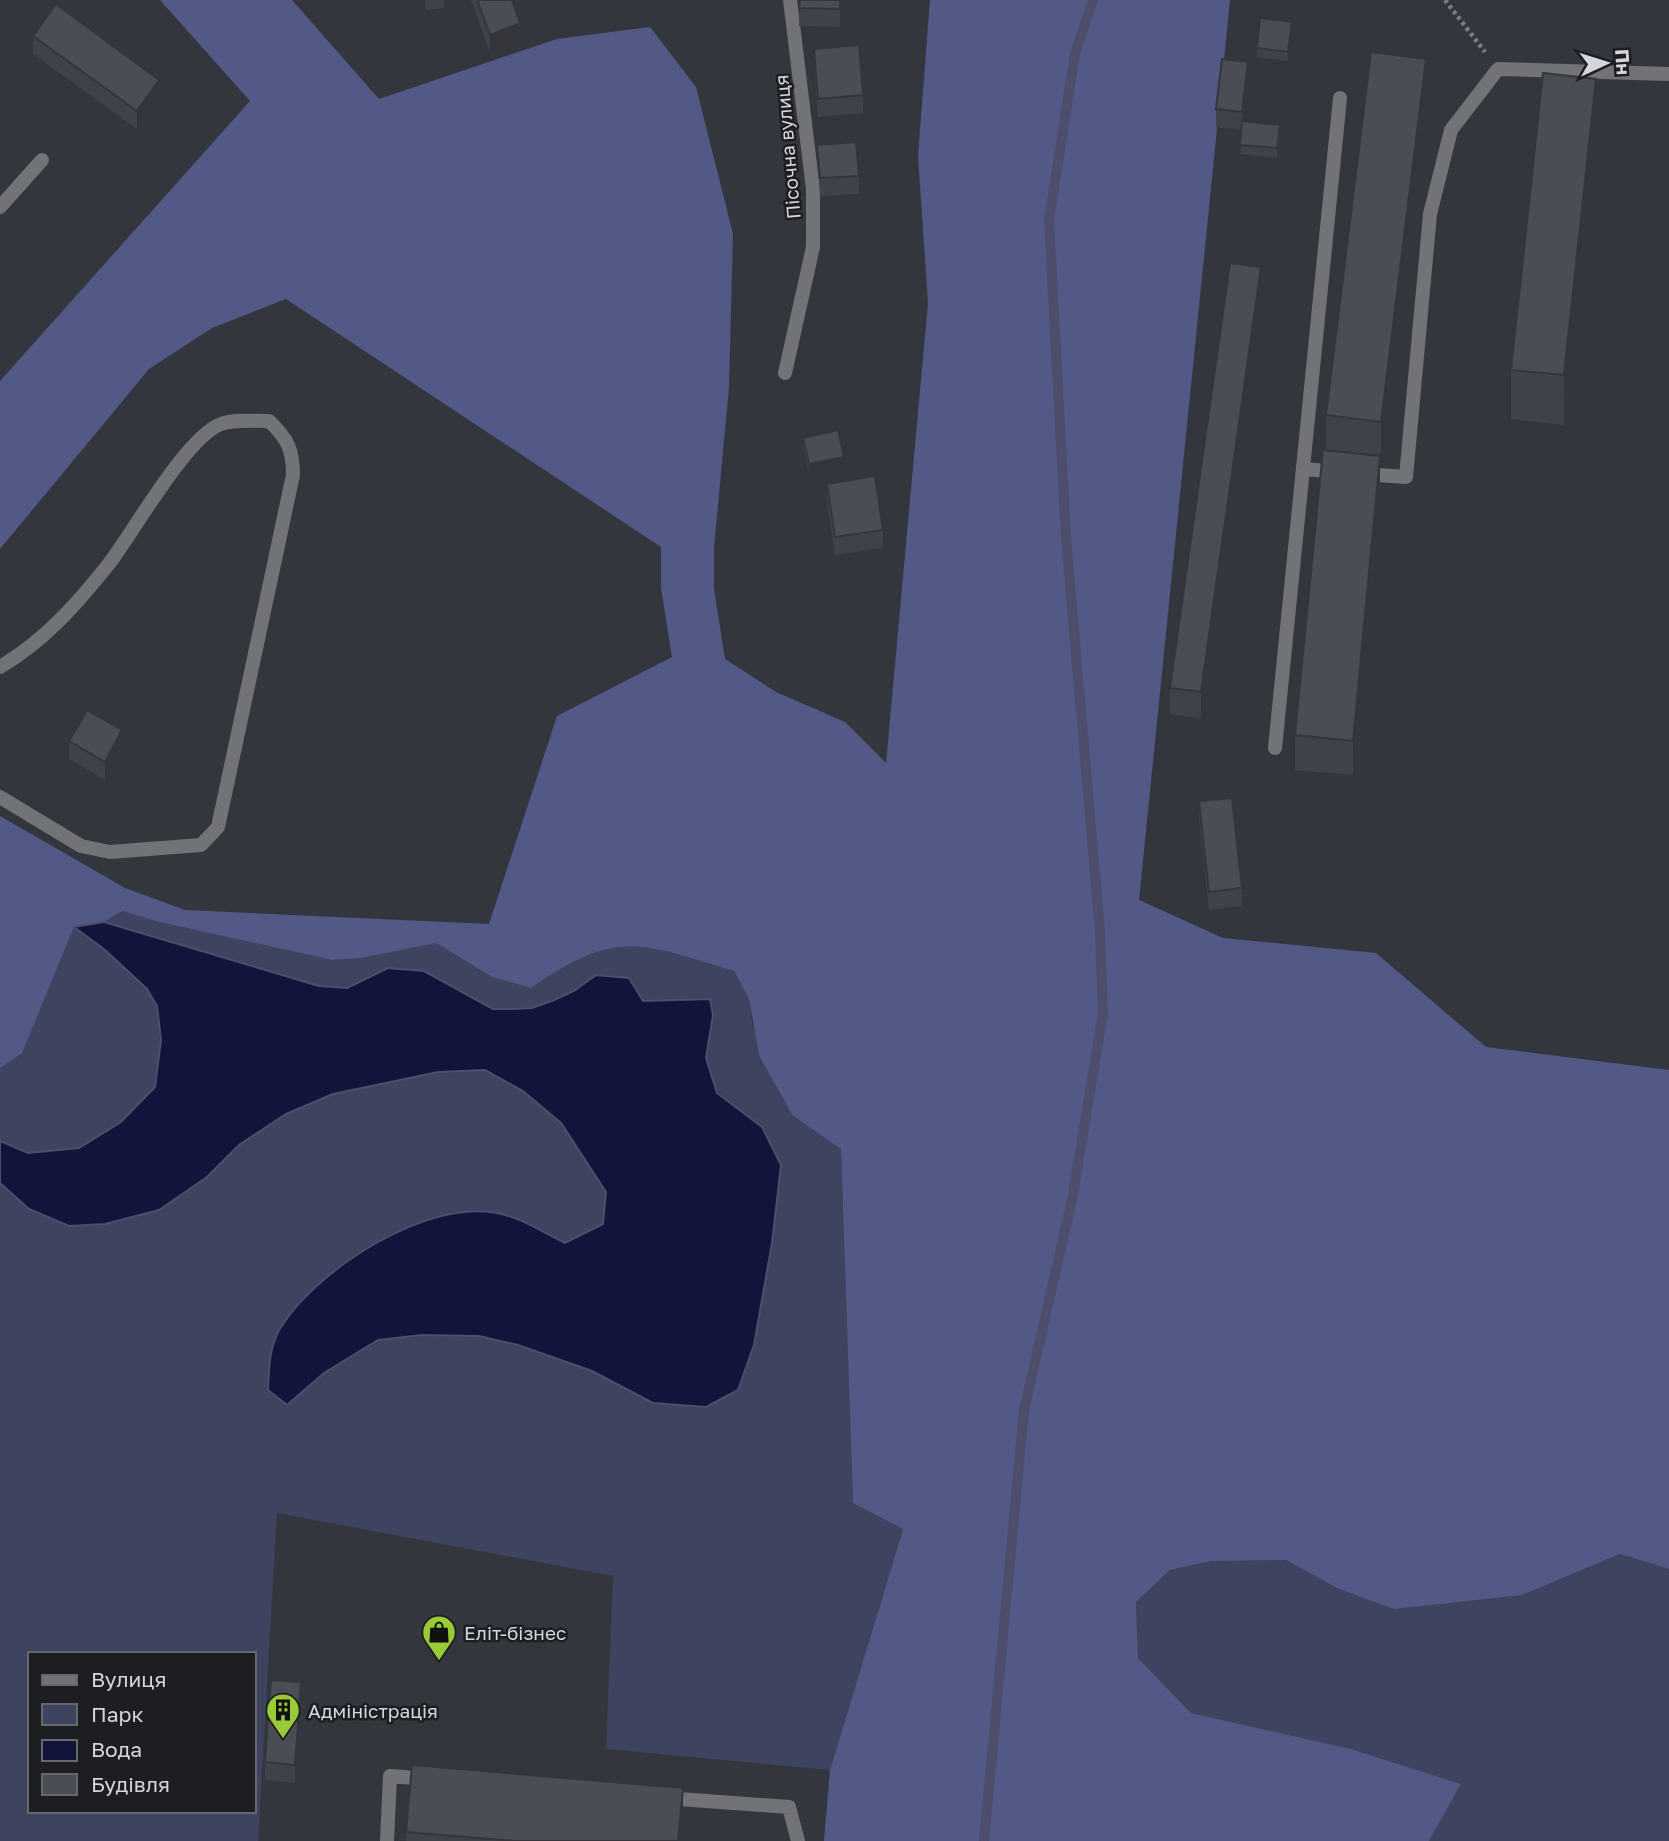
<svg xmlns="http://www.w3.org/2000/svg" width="1669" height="1841" font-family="'Golos Text',sans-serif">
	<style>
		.green { fill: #3e4360; fill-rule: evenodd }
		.forest { fill: #525986 }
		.water { fill: #13143b; stroke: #4d4e6b; stroke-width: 2 }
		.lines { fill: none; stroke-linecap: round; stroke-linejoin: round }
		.stream { stroke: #4d4e6b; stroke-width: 10 }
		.path { stroke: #7b7d83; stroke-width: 4.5; stroke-dasharray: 3.5 3.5; stroke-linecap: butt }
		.lane { stroke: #727376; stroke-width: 14 }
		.street { stroke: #727376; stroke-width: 14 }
		.wall { fill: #404249 }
		.shaded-wall { fill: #34363c }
		.building { fill: #4b4d55; stroke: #34363c; stroke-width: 2 }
		.labels { text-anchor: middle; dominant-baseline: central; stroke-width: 5; stroke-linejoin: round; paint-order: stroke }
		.street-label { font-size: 19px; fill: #d5d6db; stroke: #1d1e21 }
		.poi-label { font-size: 19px; fill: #d5d6db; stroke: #1d1e21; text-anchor: start }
	</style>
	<rect width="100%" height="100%" fill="#34363d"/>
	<path class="green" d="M122,911L159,922L332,960L361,958L436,943L492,977L531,988C617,928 640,943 734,971L749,999L753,1027L778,1091L792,1115L841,1148L853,1503L903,1528L830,1770L606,1749L613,1576L277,1513L258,1841H0V1183L29,1209L207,1177L239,1145L286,1114L333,1094L438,1072L485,1070L523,1091L561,1123L606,1192L603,1224L565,1243L531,1227L454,1212L389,1234L365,1252L287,1405L324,1373L378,1340L422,1335L479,1336L518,1345L592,1371L653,1403L738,1390L754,1345L772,1243L774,1207L762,1127C736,1107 709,1095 706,1058C705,1038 714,1020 710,999L643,1001L628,978L596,975L574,991L554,1000L532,1008L513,1009H493L424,971L388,968L347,988L319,986L104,922ZM30,1654H254V1811H30Z
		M74,927L104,949L147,989L157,1006L161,1040L155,1087L121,1122L79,1148L28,1153L0,1141V1068L22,1052Z
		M1620,1554L1669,1569V1841H1429L1461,1784L1351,1749L1191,1713L1138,1658L1136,1602L1170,1570L1212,1561L1286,1560L1337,1588L1522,1595Z"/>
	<path class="forest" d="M160,0H292L379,99L557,39L650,27L696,87L733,234L729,387L714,548V589L725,659L776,692L845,722L886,763L928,303L918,156L930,0H1230L1139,900L1223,938L1376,953L1486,1047L1669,1070V1569L1620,1554L1522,1595L1394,1609L1337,1588L1286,1560L1212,1561L1170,1570L1136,1602L1138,1658L1191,1713L1351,1749L1461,1784L1429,1841H824L830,1770L903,1529L853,1503L841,1149L792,1115L759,1055L749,999L734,971C640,943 617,928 531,988L492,977L436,943L361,958L332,960L159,922L122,911L104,922L74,927L22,1053L0,1068V816L125,888L185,910L489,924L557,716L672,657L661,588V547L286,299L212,328L149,369L0,549V381L250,101Z"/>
	<path class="water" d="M104,922L319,986L347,988L388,968L424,971L493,1009H513L532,1008L554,1000L574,991L596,975L629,978L643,1001L710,999L713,1015L706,1058L717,1093L762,1127L781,1165L772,1243L754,1345L738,1390L706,1407L653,1403L592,1371L518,1345L479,1336L422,1335L378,1340L324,1373L287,1405L268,1390C269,1367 269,1344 283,1324C320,1268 427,1199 497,1213C520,1217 544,1233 565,1243L603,1224L606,1192L561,1123L523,1091L485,1070L438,1072L333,1094L286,1114L239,1145L207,1177L159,1210L105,1224L69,1226L29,1209L0,1183V1141L28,1153L79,1148L121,1122L155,1087L161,1040L157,1006L147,989L104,949L74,927Z"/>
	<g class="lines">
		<path class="stream" d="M984,1841L1024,1410L1072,1200L1103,1013L1100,932L1066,538L1049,220L1075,54L1093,0"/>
		<path class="path" d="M1445,0L1485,52"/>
		<path class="lane" d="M0,207L42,160
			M1303,469L1340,472
			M1364,474L1406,477L1430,214L1451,130L1498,69L1669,74
			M0,667C44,641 76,605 108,565C133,533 186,437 221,424C235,419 254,421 269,421C287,438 293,449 293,475L218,827L201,845L110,852L81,846L0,797
			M1275,748L1340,98
			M665,1798L789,1807L798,1841
			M387,1841L390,1776L428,1779"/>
		<path class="street" d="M785,373L813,247V189L790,0"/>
	</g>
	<path class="wall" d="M425,0H444V8L426,10Z
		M471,0H512L520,41L490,53Z
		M800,0H840V27L799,26Z
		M1292,31L1288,61L1257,57V48Z
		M33,36L159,98L137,129L33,54Z
		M814,49L863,95V113L818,117L814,67Z
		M1248,80L1243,121L1280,134L1277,158L1240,154L1242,130L1216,127V109Z
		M1426,94L1380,457V491L1353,775L1295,770V735L1343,452L1326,450V415Z
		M1596,128L1564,425L1511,419V370Z
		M817,145L859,176V194L820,196Z
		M1261,294L1201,719L1170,714V688Z
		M803,438L844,466L809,474L803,447Z
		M827,484L883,530V548L835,555L827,502Z
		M69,741L122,748L105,780L69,759Z
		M1199,801L1242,888V906L1209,910L1199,819Z
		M301,1700L295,1783L265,1780V1762Z
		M683,1823L681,1841H406V1832Z"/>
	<path class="shaded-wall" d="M1292,22V31L1288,61V52Z
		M520,23V41L490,53V35Z
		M1426,59V94L1381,457V422Z
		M1248,62V80L1242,130V112Z
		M1596,79V128L1564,425V375Z
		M159,80V98L137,129V111Z
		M1261,267V294L1201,719V692Z
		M1380,456V491L1353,775V741Z
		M844,457V466L809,474V464Z
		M122,730V748L105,780V762Z
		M301,1682V1700L295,1783V1765Z
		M683,1788V1823L681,1841H678Z"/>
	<path class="building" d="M477,0H512L520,23L490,35Z
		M800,0H840V9L799,8Z
		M56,4L159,80L137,111L33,36Z
		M1260,18L1292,22L1288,52L1257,48Z
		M859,45L863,95L818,99L814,49Z
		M1371,52L1426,59L1381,422L1326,415Z
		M1222,59L1248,62L1242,112L1216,109Z
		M1543,73L1596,79L1564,375L1511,370Z
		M1242,121L1280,125L1277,148L1240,145Z
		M856,142L859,176L820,178L817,145Z
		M1230,263L1261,267L1201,692L1170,688Z
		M838,430L844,457L809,464L803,438Z
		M1323,450L1380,456L1353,741L1295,735Z
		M875,476L883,530L835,537L827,484Z
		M87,710L122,730L105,762L69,741Z
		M1232,798L1242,888L1209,892L1199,801Z
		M271,1680L301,1682L295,1765L265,1762Z
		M412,1765L683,1788L678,1841H515L406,1832Z"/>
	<defs>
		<g id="shop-pin" transform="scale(1.75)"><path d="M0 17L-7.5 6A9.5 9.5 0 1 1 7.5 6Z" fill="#99cb36" stroke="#1d1e21"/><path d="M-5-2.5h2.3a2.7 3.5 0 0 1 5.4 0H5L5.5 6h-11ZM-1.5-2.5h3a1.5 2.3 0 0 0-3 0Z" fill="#111"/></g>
		<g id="building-pin" transform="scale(1.75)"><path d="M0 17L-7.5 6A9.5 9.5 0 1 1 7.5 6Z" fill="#99cb36" stroke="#1d1e21"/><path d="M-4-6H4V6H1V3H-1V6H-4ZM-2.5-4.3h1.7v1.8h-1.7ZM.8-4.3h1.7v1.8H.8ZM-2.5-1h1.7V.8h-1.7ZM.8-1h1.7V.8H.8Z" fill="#111"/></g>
	</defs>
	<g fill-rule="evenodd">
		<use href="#shop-pin" x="439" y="1632"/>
		<use href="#building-pin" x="283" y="1710"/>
	</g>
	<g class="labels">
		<g class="street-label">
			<text transform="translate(787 147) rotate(-95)">Пісочна вулиця</text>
		</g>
		<g class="poi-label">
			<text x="464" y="1632">Еліт-бізнес</text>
			<text x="308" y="1710">Адміністрація</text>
		</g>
	</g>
	<rect x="28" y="1652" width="228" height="161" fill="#1d1e21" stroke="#67686b" stroke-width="2"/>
	<rect x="42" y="1675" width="35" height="10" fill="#727376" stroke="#67686b" stroke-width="2"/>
	<text x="91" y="1687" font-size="21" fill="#d5d6db">Вулиця</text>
	<rect x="42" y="1704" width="35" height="21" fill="#3e4360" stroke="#67686b" stroke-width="2"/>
	<text x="91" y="1722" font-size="21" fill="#d5d6db">Парк</text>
	<rect x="42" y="1740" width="35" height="21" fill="#13143b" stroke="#67686b" stroke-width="2"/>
	<text x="91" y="1757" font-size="21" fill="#d5d6db">Вода</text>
	<rect x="42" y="1774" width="35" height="21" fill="#4b4d55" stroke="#67686b" stroke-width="2"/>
	<text x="91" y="1792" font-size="21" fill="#d5d6db">Будівля</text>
	<g transform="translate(1606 63) rotate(86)" stroke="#1d1e21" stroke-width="5" paint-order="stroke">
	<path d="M0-5L12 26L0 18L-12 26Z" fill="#d5d6db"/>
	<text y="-10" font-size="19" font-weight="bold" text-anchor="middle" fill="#d5d6db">Пн</text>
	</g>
</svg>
